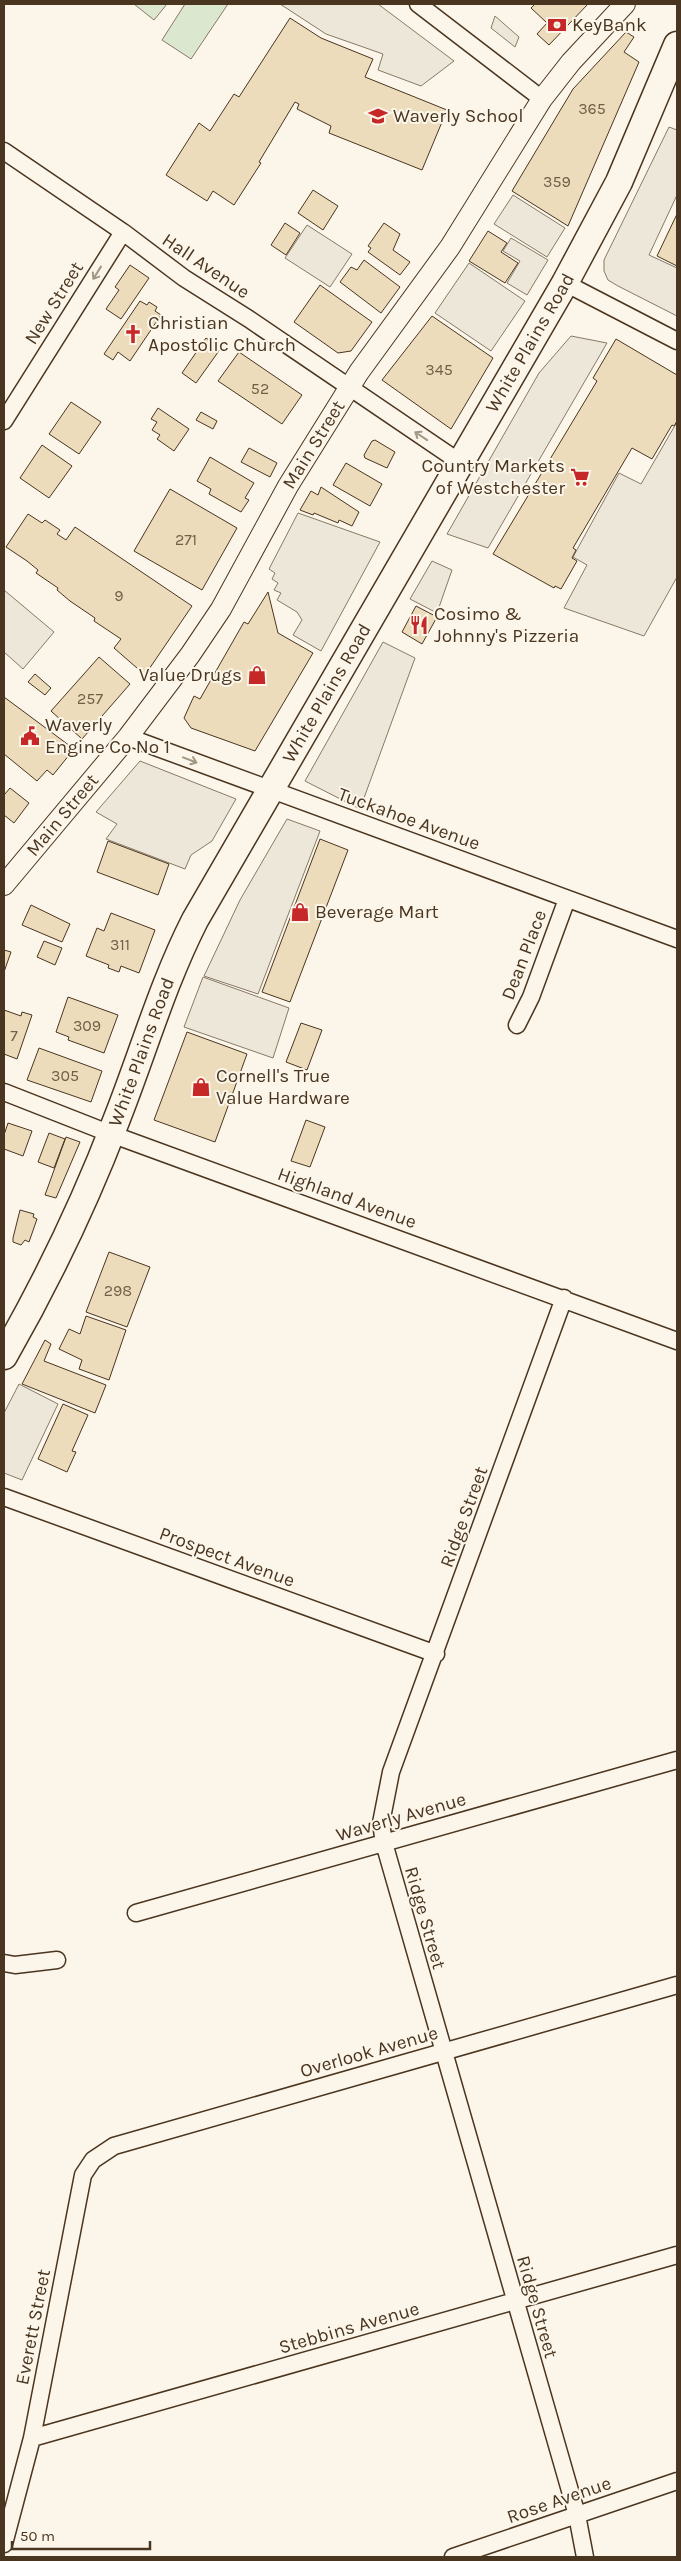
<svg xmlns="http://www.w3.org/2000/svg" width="681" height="2561" font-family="Karla,sans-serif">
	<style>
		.green { fill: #dce7d0; stroke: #887966 }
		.parking { fill: #ede7d9; stroke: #887966 }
		.building { fill: #ecdcbc; stroke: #4a3520 }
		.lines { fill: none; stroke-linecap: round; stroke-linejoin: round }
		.minor-casing { stroke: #4a3520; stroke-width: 19 }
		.tertiary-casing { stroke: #4a3520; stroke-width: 22 }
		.primary-casing { stroke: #4a3520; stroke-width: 29 }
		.minor { stroke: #fbf6e9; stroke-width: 16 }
		.tertiary { stroke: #fbf6e9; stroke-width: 20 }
		.primary { stroke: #fbf6e9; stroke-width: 26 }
		.oneway { stroke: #a29684 }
		.labels { text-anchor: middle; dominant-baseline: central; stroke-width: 4; stroke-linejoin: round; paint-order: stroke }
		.number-label { font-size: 16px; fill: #725f47 }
		.poi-label { font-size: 19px; fill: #4a3520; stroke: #fbf6e9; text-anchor: start }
		.street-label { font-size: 19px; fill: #4a3520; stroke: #fbf6e9 }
	</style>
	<rect width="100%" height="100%" fill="#fbf6e9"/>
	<path class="green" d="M134,4H167L154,20Z
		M185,4H228L191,59L162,40Z"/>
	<path class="parking" d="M280,4H378L454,61L421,86L378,70L383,54L326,34Z
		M495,16L519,37L515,47L491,28Z
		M669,127L677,130V195L649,255L677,268V316L618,286L608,280L604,271V260Z
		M513,195L565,228L547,257L494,224Z
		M307,225L352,254L330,287L285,258Z
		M511,238L548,260L527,295L507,283L520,261L503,251Z
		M469,263L525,301L491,351L435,313Z
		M571,336L607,343L488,548L447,534L539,373Z
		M677,422V577L644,636L564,608L587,565L573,557L619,473L641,484Z
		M298,513L380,542L321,651L293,635L302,620L297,612L277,600L281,593L274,590L278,583L272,579L275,573L269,569Z
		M432,561L452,570L437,613L410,599Z
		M4,590L54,632L23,669L4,652Z
		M383,642L415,658L360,809L305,781Z
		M140,761L236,799L212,841L191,855L185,869L106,839L117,824L96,812Z
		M287,819L320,831L258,994L204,976L240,900Z
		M203,977L289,1008L273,1058L184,1027Z
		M19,1384L58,1404L22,1480L4,1473V1413Z"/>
	<path class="building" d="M535,4H588L549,45L537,34L547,23L531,8Z
		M290,18L321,38L373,59L365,77L447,110L422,170L329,133L331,126L297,109L299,104L295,102L259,162L261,163L234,205L213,191L207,201L166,175L199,123L210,131L234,94L239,97Z
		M626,32L634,37L624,52L639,62L568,226L512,191L573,89Z
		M313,190L338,206L323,230L298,213Z
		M677,214V266L657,256Z
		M285,223L300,233L286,255L271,245Z
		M384,223L400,234L393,250L410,262L400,275L368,252L371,248L368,246Z
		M488,231L507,243L501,252L518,263L505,283L469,261Z
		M364,260L400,287L381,313L340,282L351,267L357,270Z
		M130,265L149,278L121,319L106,309L119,290L115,287Z
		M320,285L372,322L351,351L338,353L294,322Z
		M140,301L147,305L149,302L157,307L155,311L161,315L130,361L118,352L113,360L104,354Z
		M432,316L493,358L451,429L382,380Z
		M206,338L221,348L196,383L182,373Z
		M616,339L677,375V421L674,426L672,425L652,459L632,448L573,548L576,550L572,558L577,561L561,589L555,586L554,588L493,554L597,381L593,378Z
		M239,352L302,395L282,424L218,381Z
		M71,402L101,422L79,454L49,434Z
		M158,408L189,429L174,451L157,439L160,435L152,430L157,422L151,419Z
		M201,412L217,421L213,429L196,420Z
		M375,440L395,452L387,468L365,458L364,455L372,441Z
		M42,445L72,466L49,498L20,478Z
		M249,448L277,463L270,477L241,462Z
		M210,457L254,483L245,498L249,500L241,512L209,494L211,489L197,481Z
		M346,463L382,484L370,506L333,485Z
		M321,487L359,512L352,526L339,520L338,523L314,513L313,515L300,510L311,491L318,495Z
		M170,489L237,528L202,590L134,551Z
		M28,514L42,523L45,520L60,530L57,534L66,540L75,527L192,606L145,675L114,648L121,639L94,621L95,618L70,601L57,590L58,588L36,573L38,570L27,561L6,547Z
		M268,592L278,633L313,653L255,751L191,728L184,718L194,696L200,699L244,622L248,624Z
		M416,606L437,617L422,644L402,632Z
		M99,657L130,684L82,739L51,711Z
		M35,674L51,688L45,695L28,682Z
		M4,697L74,749L53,775L47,770L37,781L4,754Z
		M10,788L29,803L14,823L4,815V795Z
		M320,839L348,850L290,1002L262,992Z
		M108,841L169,864L158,895L97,872Z
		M31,905L70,924L62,942L22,925Z
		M111,913L155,930L139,973L121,966L119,972L108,968L109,965L86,956L97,928L104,931Z
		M44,941L62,948L55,965L37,957Z
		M4,950L11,952L4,972Z
		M68,997L118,1015L104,1053L68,1040L69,1037L56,1032Z
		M4,1010L21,1016L22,1012L32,1015L17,1059L4,1054Z
		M301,1023L322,1030L307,1070L286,1062Z
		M187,1032L247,1054L215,1142L154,1120Z
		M39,1048L102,1071L91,1102L27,1080Z
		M306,1120L325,1127L310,1167L291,1161Z
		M8,1123L32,1131L23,1156L4,1149V1135Z
		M49,1133L65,1139L54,1168L38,1162Z
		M66,1137L80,1142L56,1198L45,1195Z
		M20,1210L34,1214L33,1217L37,1219L29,1242L25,1240L21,1245L13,1242V1238Z
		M109,1252L150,1267L127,1327L86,1312Z
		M86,1316L126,1330L109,1380L79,1369L82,1360L59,1349L69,1329L80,1334Z
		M45,1340L51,1344L44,1361L106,1385L95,1413L22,1384Z
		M63,1404L88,1415L72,1451L76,1452L67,1472L38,1459Z"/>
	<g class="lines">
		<g class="minor-casing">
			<path id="minor" d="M418,4L542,99
				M4,151L123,232L184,278L249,319L461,463
				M565,283L677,341
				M4,421L123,232
				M128,737L677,939
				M517,1025L531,997L567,899
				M4,1092L111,1134L677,1341
				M564,1298L391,1772L381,1823L384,1843L577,2515L585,2557
				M4,1497L436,1654
				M136,1913L677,1760
				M4,1963L15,1965L57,1960
				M32,2438L677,2255
				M4,2544L32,2438L83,2175L93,2160L114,2146L677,1985
				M453,2557L677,2481"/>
		</g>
		<g class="tertiary-casing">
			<g id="tertiary">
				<path id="s1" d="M4,885L128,737L190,655L221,609L288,486L359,372L450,247L542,99L571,62L625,4"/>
			</g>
		</g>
		<g class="primary-casing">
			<g id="primary">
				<path id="s2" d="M4,1356C47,1281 85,1202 116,1121C143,1053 162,985 195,920L565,283L619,182L677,45"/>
			</g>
		</g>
		<use href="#minor" class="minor"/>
		<use href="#tertiary" class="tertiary"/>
		<use href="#primary" class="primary"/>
	</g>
	<defs><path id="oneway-shaft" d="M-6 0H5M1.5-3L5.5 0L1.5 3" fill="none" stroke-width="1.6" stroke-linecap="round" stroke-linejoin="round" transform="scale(1.25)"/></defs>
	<g class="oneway">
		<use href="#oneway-shaft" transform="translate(97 273) rotate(122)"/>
		<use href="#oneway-shaft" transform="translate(421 436) rotate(-146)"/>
		<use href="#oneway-shaft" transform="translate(190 760) rotate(21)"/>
	</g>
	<defs>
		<g id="bank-bare" transform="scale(1.5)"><path d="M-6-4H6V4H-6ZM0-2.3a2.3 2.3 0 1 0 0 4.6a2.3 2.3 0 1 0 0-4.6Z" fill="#c62828" stroke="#fbf6e9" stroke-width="2.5" paint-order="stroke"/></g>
		<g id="school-bare" transform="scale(1.5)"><path d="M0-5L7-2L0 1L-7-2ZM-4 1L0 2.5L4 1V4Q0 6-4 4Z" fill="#c62828" stroke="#fbf6e9" stroke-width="2.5" paint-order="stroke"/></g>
		<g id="church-bare" transform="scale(1.5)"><path d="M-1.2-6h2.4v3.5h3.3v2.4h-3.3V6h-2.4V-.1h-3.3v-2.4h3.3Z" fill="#c62828" stroke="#fbf6e9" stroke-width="2.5" paint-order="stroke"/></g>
		<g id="supermarket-bare" transform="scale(1.5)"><path d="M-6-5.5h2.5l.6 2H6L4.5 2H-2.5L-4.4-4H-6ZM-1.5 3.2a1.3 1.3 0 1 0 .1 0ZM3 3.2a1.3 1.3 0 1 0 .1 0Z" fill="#c62828" stroke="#fbf6e9" stroke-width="2.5" paint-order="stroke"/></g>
		<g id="restaurant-bare" transform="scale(1.5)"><path d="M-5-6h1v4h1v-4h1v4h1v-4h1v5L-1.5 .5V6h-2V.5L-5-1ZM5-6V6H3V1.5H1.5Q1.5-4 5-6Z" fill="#c62828" stroke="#fbf6e9" stroke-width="2.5" paint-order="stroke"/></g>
		<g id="shop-bare" transform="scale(1.5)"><path d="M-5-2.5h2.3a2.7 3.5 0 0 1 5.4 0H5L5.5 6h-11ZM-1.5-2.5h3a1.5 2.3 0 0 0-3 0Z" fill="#c62828" stroke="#fbf6e9" stroke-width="2.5" paint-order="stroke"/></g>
		<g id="civic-bare" transform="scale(1.5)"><path d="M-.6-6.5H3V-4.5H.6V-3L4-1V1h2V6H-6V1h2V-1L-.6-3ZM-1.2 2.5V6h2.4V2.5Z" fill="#c62828" stroke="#fbf6e9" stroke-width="2.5" paint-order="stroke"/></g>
	</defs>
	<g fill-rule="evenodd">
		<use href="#bank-bare" x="557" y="25"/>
		<use href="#school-bare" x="378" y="116"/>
		<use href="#church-bare" x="133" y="334"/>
		<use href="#supermarket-bare" x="580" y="477"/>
		<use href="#restaurant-bare" x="419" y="625"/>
		<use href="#shop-bare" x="257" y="675"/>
		<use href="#civic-bare" x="30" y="736"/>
		<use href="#shop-bare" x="300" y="912"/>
		<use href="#shop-bare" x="201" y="1087"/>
	</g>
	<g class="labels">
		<g class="number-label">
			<text x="592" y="108">365</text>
			<text x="557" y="181">359</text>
			<text x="439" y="369">345</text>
			<text x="260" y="388">52</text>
			<text x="186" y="539">271</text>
			<text x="119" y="595">9</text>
			<text x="90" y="698">257</text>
			<text x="120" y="944">311</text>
			<text x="87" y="1025">309</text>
			<text x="14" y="1035">7</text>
			<text x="65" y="1075">305</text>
			<text x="118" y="1290">298</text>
		</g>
		<g class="poi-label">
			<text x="572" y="25">KeyBank</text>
			<text x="393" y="116">Waverly School</text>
			<text x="148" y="323">Christian<tspan x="148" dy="22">Apostolic Church</tspan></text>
			<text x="565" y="466" text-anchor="end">Country Markets<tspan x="565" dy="22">of Westchester</tspan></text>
			<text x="434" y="614">Cosimo &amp;<tspan x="434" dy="22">Johnny's Pizzeria</tspan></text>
			<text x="242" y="675" text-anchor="end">Value Drugs</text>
			<text x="45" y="725">Waverly<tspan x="45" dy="22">Engine Co No 1</tspan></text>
			<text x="315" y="912">Beverage Mart</text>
			<text x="216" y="1076">Cornell's True<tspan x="216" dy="22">Value Hardware</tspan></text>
		</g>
		<g class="street-label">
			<text transform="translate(206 266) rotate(34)">Hall Avenue</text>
			<text transform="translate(54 303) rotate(-58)">New Street</text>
			<text stroke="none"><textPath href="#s2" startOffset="1144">White Plains Road</textPath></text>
			<text stroke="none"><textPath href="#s1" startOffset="540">Main Street</textPath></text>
			<text stroke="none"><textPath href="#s2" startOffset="739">White Plains Road</textPath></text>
			<text stroke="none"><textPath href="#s1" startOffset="91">Main Street</textPath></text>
			<text transform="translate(409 819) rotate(20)">Tuckahoe Avenue</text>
			<text transform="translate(524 955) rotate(-69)">Dean Place</text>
			<text stroke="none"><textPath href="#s2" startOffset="334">White Plains Road</textPath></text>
			<text transform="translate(347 1198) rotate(20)">Highland Avenue</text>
			<text transform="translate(464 1517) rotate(-70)">Ridge Street</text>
			<text transform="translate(227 1557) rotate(20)">Prospect Avenue</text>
			<text transform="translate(401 1817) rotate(-16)">Waverly Avenue</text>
			<text transform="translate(425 1918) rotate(74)">Ridge Street</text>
			<text transform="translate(369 2052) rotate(-16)">Overlook Avenue</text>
			<text transform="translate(537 2307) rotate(74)">Ridge Street</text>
			<text transform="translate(33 2327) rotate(-79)">Everett Street</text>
			<text transform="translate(349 2328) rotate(-16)">Stebbins Avenue</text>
			<text transform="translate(559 2500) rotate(-19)">Rose Avenue</text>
		</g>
	</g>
	<rect width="681" height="2561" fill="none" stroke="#4a3520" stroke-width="10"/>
	<path d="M12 2541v8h138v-8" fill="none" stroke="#4a3520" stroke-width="2.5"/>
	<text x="20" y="2541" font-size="15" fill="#4a3520" stroke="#fbf6e9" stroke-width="4" paint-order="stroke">50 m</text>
</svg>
